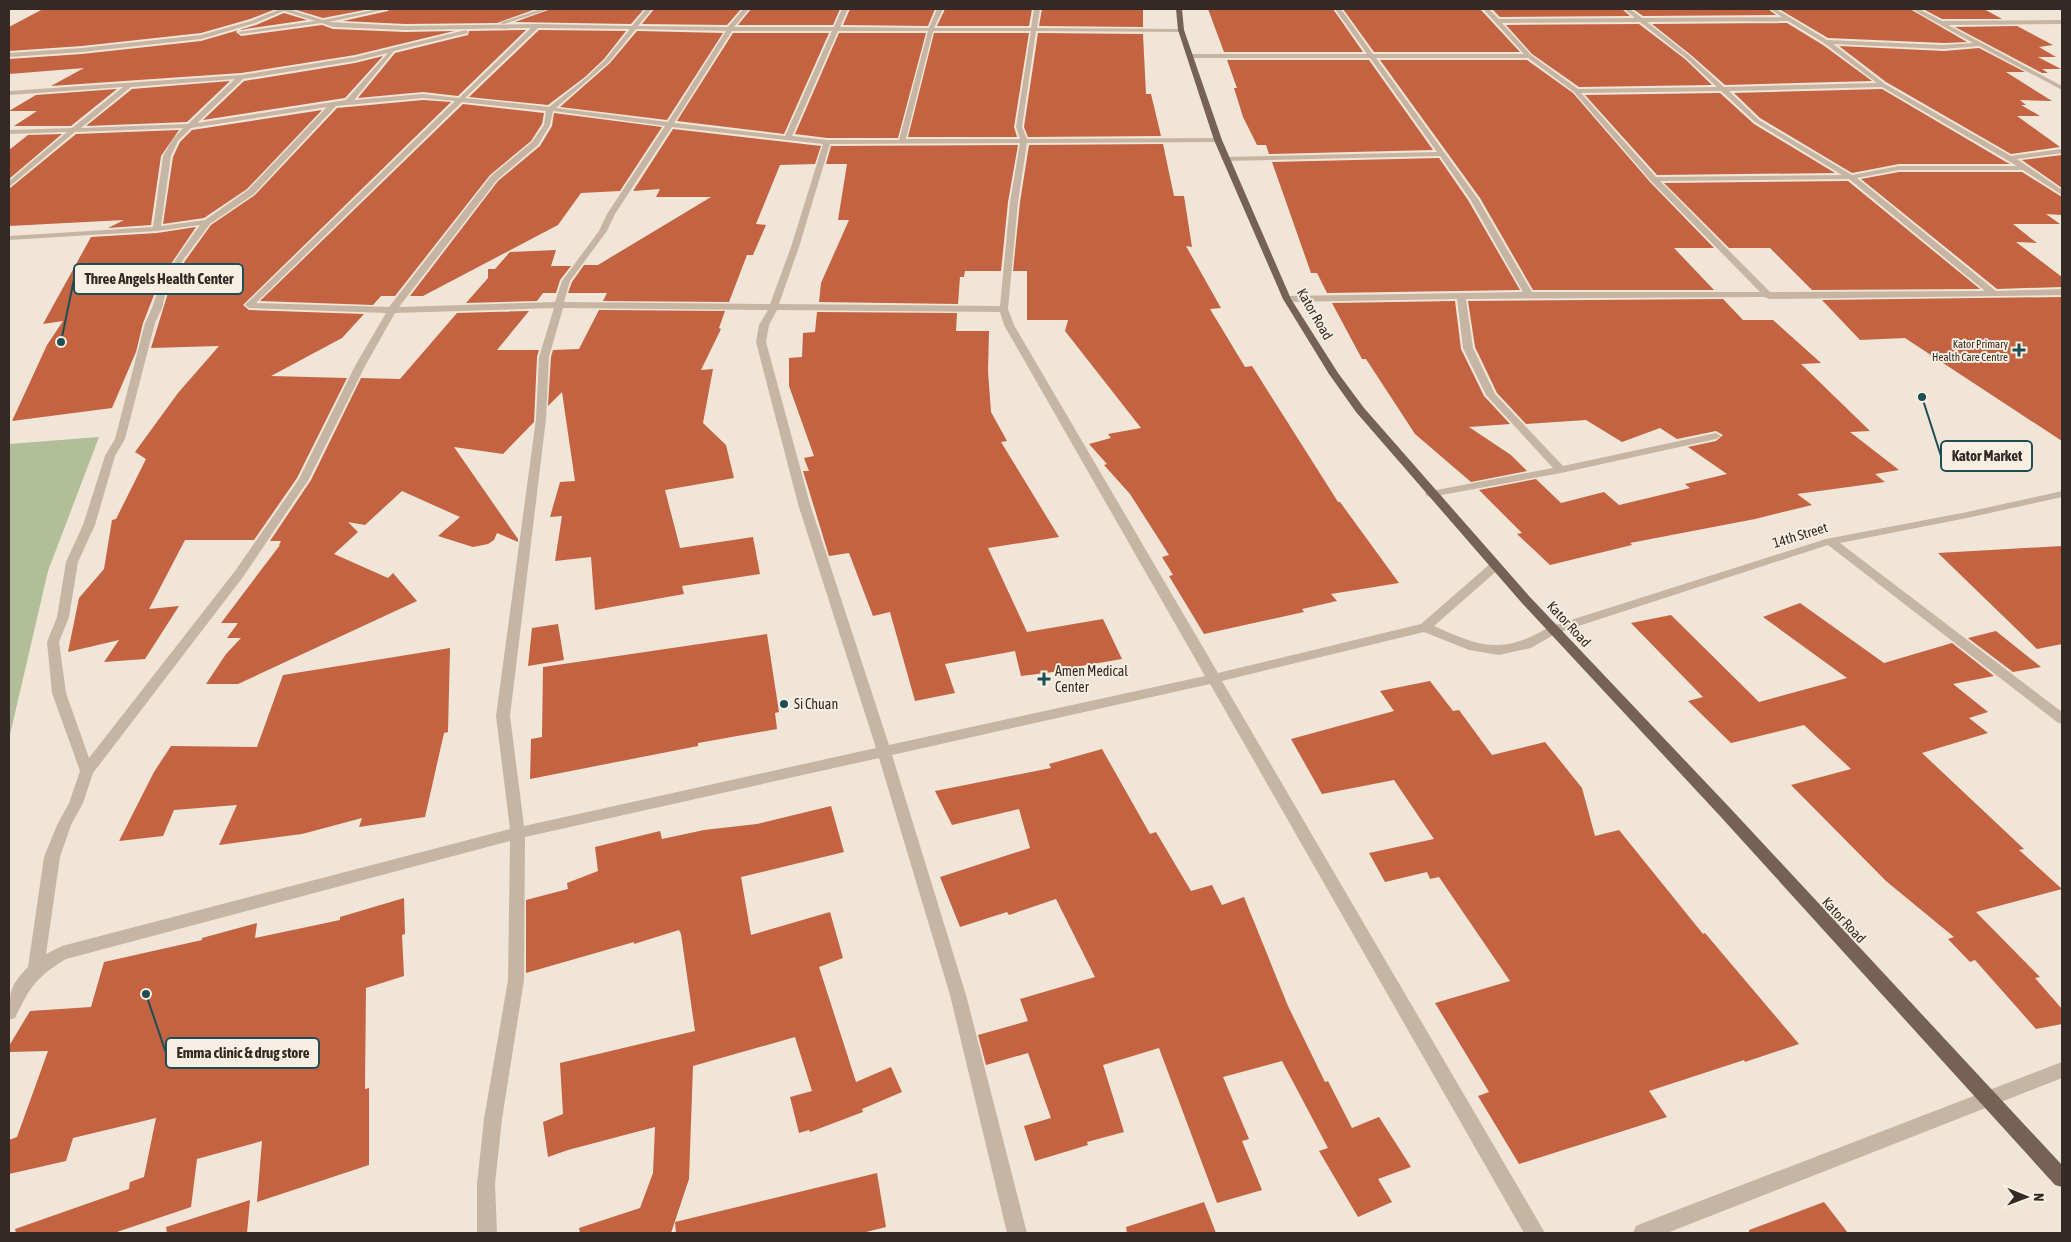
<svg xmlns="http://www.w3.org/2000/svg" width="2071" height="1242" font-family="'Asap Condensed',sans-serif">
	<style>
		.green { fill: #b1be98 }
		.building { fill: #c36342 }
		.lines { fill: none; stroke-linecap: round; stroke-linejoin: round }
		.minor { fill: #c7b5a4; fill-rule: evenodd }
		.major { fill: #756156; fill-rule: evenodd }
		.poi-dot { fill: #1c4e53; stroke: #f8efe3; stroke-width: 2 }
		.labels { text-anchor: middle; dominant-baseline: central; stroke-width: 4; stroke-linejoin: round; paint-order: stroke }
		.far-poi-label { font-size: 11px; fill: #332a25; stroke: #f8efe3; text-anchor: end }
		.street-label { font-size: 14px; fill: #332a25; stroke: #f8efe3 }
		.poi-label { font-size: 14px; fill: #332a25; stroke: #f8efe3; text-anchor: start }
		.leader { fill: none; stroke: #1c4e53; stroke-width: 2 }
		.callout-dot { fill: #1c4e53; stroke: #f8efe3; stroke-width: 2 }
		.callout { fill: #f8efe3; stroke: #1c4e53; stroke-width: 2 }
		.callout-label { font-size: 15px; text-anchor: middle; font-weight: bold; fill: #332a25 }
	</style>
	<rect width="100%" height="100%" fill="#f0e5d7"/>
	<path class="green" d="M99,437L48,571L9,739V444Z"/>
	<path class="building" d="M43,9H276L250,19L201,33L82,46L9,51V27Z
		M293,9H370L323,18Z
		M390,9H536L497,23L405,24L343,21L388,11Z
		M551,9H644L631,24L515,22Z
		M654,9H741L727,25L642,24Z
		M751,9H840L833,25H738Z
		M850,9H935L928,26L843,25Z
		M945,9H1032L1029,26H937Z
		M1042,9H1143V27L1039,26Z
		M1208,9H1333L1363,52H1224Z
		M1343,9L1481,10L1520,52H1374Z
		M1537,9H1622L1630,16L1500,17L1493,10H1539Z
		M1633,9H1768L1776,15L1643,16Z
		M1779,9H1910L1967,42L1944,43L1828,38Z
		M1923,9H1984L2002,19H1942Z
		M284,13L307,20L238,30L236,32L241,36L322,25L333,29L405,32L454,31L355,55L241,73L51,86L84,68L9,74V59L82,54L201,41L256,25Z
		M1787,23L1823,45L1872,81L1725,85L1691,55L1652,24Z
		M1639,24L1685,59L1712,85L1579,87L1532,54L1506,25Z
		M2017,26L2053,45L2039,47L2056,57H2038L2061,69H2042L2048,73H2042L1955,27Z
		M526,30L458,96L423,92L358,98L395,53L468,35L469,31Z
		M539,30L626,31L604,59L585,77L548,105L469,97Z
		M637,31L723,33L667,120L560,107L610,63Z
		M733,33H829L784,134L677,121Z
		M839,33H926L898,138H827L795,134Z
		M934,33H1029L1014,127L1017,137H908Z
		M1038,33L1143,34L1146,94H1151L1161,136L1028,137L1024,127Z
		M1839,46L1944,51L1979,48L2025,72H2006L2052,101L2020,100L2026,105H2021L2040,116H2017L2060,147L2011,154L1886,82Z
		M383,56L345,98L203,120L244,81L355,63Z
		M1227,60H1369L1433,150L1269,154L1266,145H1257L1243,117L1234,88H1237Z
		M1380,60H1527L1573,93L1650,182L1714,248H1674L1714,290H1533L1480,198Z
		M230,81L187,122L86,126L132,89Z
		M117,89L71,126H14L37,111H9L36,95Z
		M1882,89L2006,162L2010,164H1899L1852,173L1760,118L1734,93Z
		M1720,93L1754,124L1835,173L1657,175L1585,95Z
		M423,100L451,102L243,305L249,310L364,314L342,338L271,376L347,378L297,478L254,540H185L149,609L179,606L145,659L104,662L119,640L68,652L79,598L104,569L112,520L116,519L146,459L135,452L178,393L219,346L151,348L168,293L185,261L211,225L255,195L337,108Z
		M463,104L544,113L542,124L531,141L490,175L395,296H381L373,305L260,301Z
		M322,110L247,189L204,218L163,224L173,157L180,142L192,130Z
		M554,113L662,127L620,191L581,193L558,225L423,296H410L498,181L540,146L552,126Z
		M673,129L821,146L815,164L780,165L756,224L766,225L753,255H747L729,302L603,301L607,293H568L572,282L584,265H598L711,197H656L660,189L633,191Z
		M179,130L161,156L151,225L108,228L124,220L9,226V189L76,134Z
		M62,134L9,179V150L28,135Z
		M1163,144L1174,196H1184L1192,247L1186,246L1221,308L1210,309L1245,367L1252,366L1338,502H1340L1399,583L1331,594L1337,601L1302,609L1304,612L1204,634L1169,576L1173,575L1162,557L1169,555L1130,494L1104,465L1107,464L1089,444L1111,438L1108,434L1141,428L1065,331L1068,320H1027V271H1013L1020,202L1029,145Z
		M1018,145L1008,202L1001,271H965L964,277H960L958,304L819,302L821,283L849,220H838L847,164H826L831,146Z
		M2062,155V188L2022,160Z
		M1439,158L1468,200L1520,290L1327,293L1317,273H1311L1272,162Z
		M1899,172H2022L2062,197V215L2046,214L2060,224H2013L2037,243L2016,242L2062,277V287L1997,289L1861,179Z
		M1848,181L1980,289L1812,290L1770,248H1729L1664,183Z
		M196,227L171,264L156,290L143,323L136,352L112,408L12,421L47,345L63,321L43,324L91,237L157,233Z
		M556,250L551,266H571L560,280L556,293H543L537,301L466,303L488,278V269H495L510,252Z
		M2062,297V441L1905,338L1860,340L1822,300Z
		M1723,299L1743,320H1773L1821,363L1801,364L1870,431L1850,432L1899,470L1875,474L1885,482L1797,494L1812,505L1755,519L1630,543L1632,545L1550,565L1517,534L1522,533L1479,490L1536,479L1561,503L1604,492L1619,505L1690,488L1685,484L1727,474L1688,447L1716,441L1723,435L1716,431L1677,439L1660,428L1622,442L1586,420L1526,424L1497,393L1475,347L1468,301Z
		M1455,301L1461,349L1484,396L1510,424L1469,427L1511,455L1527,471L1471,482L1415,434L1366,359H1362L1332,303Z
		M599,310L725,311L719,328L721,329L701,370L713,369L703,423L726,445L734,478L665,490L680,548L753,537L760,574L682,586L684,594L595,610L591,557L555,561L562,516L550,517L560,482L575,481L562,392L548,406L551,357L553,350L579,349Z
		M529,311L497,350H539L537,357L534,422L503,454L454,447L518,539V542L497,533L494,540L488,544L473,547L438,536L460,517L402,491L365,525L348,522L358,532L334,554L388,578L393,573L417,601L238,684H206L226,654L241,638H227L238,623H221L280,545H279L281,541H270L311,480L361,378L400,379L457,313Z
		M817,312L957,313L956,331H989L988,371L991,412L1007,441L1001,442L1059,537L988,548L1027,632L1103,619L1122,659L1069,668V670L1021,676L1015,651L945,664L955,693L915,701L890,612L873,616L849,553L829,556L803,471H809L804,458L814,456L789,386V358L802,357L803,333L815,332Z
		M2062,546V644L2037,649L1938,553Z
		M1800,603L1884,663L1952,643L1994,676L1953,684L1988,712L1969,718L1988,733L1922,753L2024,849L2019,850L2062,889L1976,912L2040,977L2035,978L2062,1009V1024L2036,1029L1975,960L1970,962L1948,939L1954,937L1886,881L1791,785L1851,769L1804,725L1731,743L1688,701L1703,697L1631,623L1671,615L1759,702L1847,678L1763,617Z
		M558,624L564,660L528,666L532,628Z
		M1996,631L2041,667L2013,672L1968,638Z
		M767,634L779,712L775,713L777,729L698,743V746L530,779L531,739L542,737L543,667Z
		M450,648L448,732L444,733L425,817L359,827L362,818L302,834L219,845L237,805L174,810L163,836L119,841L154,772L171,746L257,747L283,675Z
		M1430,681L1453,711L1459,710L1492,755L1545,742L1582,788L1595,836L1619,830L1703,934L1705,933L1799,1044L1745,1062L1744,1060L1649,1091L1667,1117L1519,1164L1478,1096L1489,1092L1435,1003L1510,981L1439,877L1430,879L1427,872L1385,882L1369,853L1434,839L1394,780L1322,794L1291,739L1394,711L1380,691Z
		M1102,749L1150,834L1156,832L1191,891L1212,885L1222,905L1244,897L1288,1006L1325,1082L1328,1081L1352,1128L1379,1117L1411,1167L1378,1179L1392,1202L1358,1217L1319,1151L1328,1148L1282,1061L1223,1077L1249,1139L1242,1141L1262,1190L1217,1203L1159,1048L1103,1065L1124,1132L1087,1142L1088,1145L1035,1161L1024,1126L1051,1118L1028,1053L986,1065L978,1035L1028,1021L1020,999L1095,977L1056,899L1009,915L1007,912L960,927L940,877L1030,848L1019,809L952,825L935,791L1051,768L1049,764Z
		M831,806L844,852L741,877L751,935L830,912L843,958L819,967L856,1082L891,1067L902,1092L862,1109L863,1112L810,1132L809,1130L799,1133L790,1097L812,1091L795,1037L693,1066L689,1179L671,1233H580L579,1228L640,1208L653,1173L655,1127L568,1150L548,1157L543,1122L563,1114L560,1063L695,1031L681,934L679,930L634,944V942L526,973V900L568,889L567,883L598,871L595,847L660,831L662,839L704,830L757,824Z
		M404,898L405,934L402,935L404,976L366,988L365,1089L369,1088V1165L257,1202L262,1141L197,1159L191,1207L114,1233H16L15,1229L129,1189L130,1182L144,1177L156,1118L73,1138L66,1161L9,1174V1140L17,1137L48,1051L9,1052V1046L30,1011L91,1007L104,962L202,940V938L257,923L255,938L340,920V917Z
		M877,1173L886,1227L862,1233H676L675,1222Z
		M250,1200L247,1233H167L166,1227Z
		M1204,1202L1216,1233H1127L1126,1227Z
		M1824,1202L1848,1233H1749V1230Z"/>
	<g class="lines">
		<path class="minor" d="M280,9H288L323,20L378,9H388L329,22L405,26L536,24L632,26L646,9H652L638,26L728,27L743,9H749L734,27H834L842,9H848L840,27L929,28L937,9H943L934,28H1031L1034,9H1040L1037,28L1183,29L1181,32L1036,31L1022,127L1027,139L1218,138L1222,140L1218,142L1027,143L1018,202L1008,309L1014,325L1218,673L1421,624L1491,563L1495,562L1501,566L1499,569L1434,626C1480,647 1503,655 1549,627L1826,539L1967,512L2062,491V497L1967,518L1840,543L2062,712V724L2057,722L1828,545L1557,633L1531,648L1499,655L1469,650L1424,632L1222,681L1545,1233H1524L1210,684L892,755L966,995L1027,1233H1007L950,995L879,758L525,837L524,980L502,1119L495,1184L497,1233H477V1184L484,1119L508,980L510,841L66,959C36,977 30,987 15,1018L9,1020C9,995 9,986 28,967L44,857L57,825L69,803L80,771L52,693L47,642L57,617L66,562L83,525L105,456L115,439L145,323C151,312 154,301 158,291C169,267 185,246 200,225L157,231L9,240V236L153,227L163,156L173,139L183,128L75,132L9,187V181L67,132L9,134V130L72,128L123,87L9,95V91L241,75L355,57L466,30L468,33L394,51L354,100L423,94L459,98L531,28L405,30L333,27L322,23L241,34L238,32L315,21L284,11L255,23L201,39L82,52L9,57V53L82,48L201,35L251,21ZM538,28L630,29L605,60L586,78L549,107L465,98ZM636,29L726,31L668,122L556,108L609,62ZM732,31H832L785,136L674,123ZM838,31H928L899,140H827L792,136ZM933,31H1031L1016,127L1020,139H906ZM388,53L346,100L197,123L243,79L355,61ZM235,79L188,124L81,128L131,87ZM423,98L455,101L245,305L249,308L386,313L355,366L299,479L235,571L89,758L66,693L59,642L69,617L78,562L95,525L115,456L125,439L155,323L162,308L166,292L183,260L210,224L254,194L336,106ZM462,102L546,111L544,125L532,142L491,176L389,307L256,303ZM327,107L248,190L205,220L161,226L171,156L178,141L191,128ZM553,111L665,126L607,214L599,231L562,281L555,302L399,307L497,180L538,145L550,125ZM672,127L823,144L791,247L770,304L564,302L570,281L607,231L615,214ZM1020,143L1010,202L1000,306L779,304L799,247L830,144ZM554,308L539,357L536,419L496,716L510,829L62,946L46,954L60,857L71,825L83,803L93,773L243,577L309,479L365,366L395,313ZM563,308L768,310L759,325L756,342L798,504L876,748L524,826L510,716L546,419L549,357ZM777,310L1000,312L1004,325L1205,676L889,745L810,504L766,342L769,325Z
			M541,9H549L504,24L499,23Z
			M1335,9H1341L1373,54H1524L1483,9H1489L1499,19L1635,18L1624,9H1630L1642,18L1782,17L1770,9H1776L1827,40L1944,45L1973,43L1912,9H1919L1942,21L2062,20V24L1948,25L2062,86V90L1979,46L1944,49L1833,44L1885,84L2011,156L2062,149V153L2017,159L2062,190V195L2023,170H1899L1857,178L1996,291L2062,289V295L1769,299L1765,297L1466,299L1473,348L1495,394L1563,466L1716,433L1721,436L1716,439L1561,473L1431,497L1427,496L1425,494L1427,492L1431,491L1553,468L1486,395L1463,348L1457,299L1287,302L1283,299L1287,296L1523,292L1470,199L1440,156L1225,161L1221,159L1225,157L1437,152L1370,58H1190L1187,56L1190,54H1367ZM1788,21L1824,43L1877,83L1724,87L1690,56L1647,22ZM1640,22L1686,58L1717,87L1578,89L1531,55L1502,23ZM1376,58H1528L1574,92L1651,181L1760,292H1532L1478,199ZM1882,87L2007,160L2017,166H1899L1852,175L1759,120L1729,91ZM1721,91L1755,122L1842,175L1656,177L1581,93ZM1849,179L1985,291L1770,292L1660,181Z
			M2062,1062V1078L1667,1233H1633L1636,1226L1643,1223Z"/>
		<path class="major" d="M1176,9H1182L1184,30L1222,140L1291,299L1338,373L1364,408L1529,596L1730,808L2062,1165V1187L2055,1185L1720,816L1521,602L1356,412L1329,374L1283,299L1214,140L1178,30Z"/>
	</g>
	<g class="poi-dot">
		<path d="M2016.5 342.5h5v5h5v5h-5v5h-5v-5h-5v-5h5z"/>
		<path d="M1041.5 671.5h5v5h5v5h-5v5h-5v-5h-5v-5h5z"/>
		<circle cx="784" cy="704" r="5"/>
	</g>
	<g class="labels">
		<g class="far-poi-label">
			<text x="2008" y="344">Kator Primary<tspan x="2008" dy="13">Health Care Centre</tspan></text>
		</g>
		<g class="street-label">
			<text transform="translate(1315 314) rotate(60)">Kator Road</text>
			<text transform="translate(1800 535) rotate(-17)">14th Street</text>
			<text transform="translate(1569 624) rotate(47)">Kator Road</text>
			<text transform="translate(1844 920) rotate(47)">Kator Road</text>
		</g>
		<g class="poi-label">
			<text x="1055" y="671">Amen Medical<tspan x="1055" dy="16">Center</tspan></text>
			<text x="794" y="704">Si Chuan</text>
		</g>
	</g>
	<path class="leader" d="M61 342L74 279M1922 397L1941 456M146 994L166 1053"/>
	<g class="callout-dot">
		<circle cx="61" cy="342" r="5"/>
		<circle cx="1922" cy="397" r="5"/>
		<circle cx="146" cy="994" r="5"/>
	</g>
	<g class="callout">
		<rect x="74" y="264" width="169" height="30" rx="5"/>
		<rect x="1941" y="441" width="91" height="30" rx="5"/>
		<rect x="166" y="1038" width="153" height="30" rx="5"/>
	</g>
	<g class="callout-label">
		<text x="159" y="284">Three Angels Health Center</text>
		<text x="1987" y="461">Kator Market</text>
		<text x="243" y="1058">Emma clinic &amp; drug store</text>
	</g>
	<rect width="2071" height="1242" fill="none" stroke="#332a25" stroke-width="20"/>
	<g transform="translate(2026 1197) rotate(91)" stroke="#f8efe3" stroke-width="4" paint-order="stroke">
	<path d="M0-4L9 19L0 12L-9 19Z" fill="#332a25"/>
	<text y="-8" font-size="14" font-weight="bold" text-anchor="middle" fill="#332a25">N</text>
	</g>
</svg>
